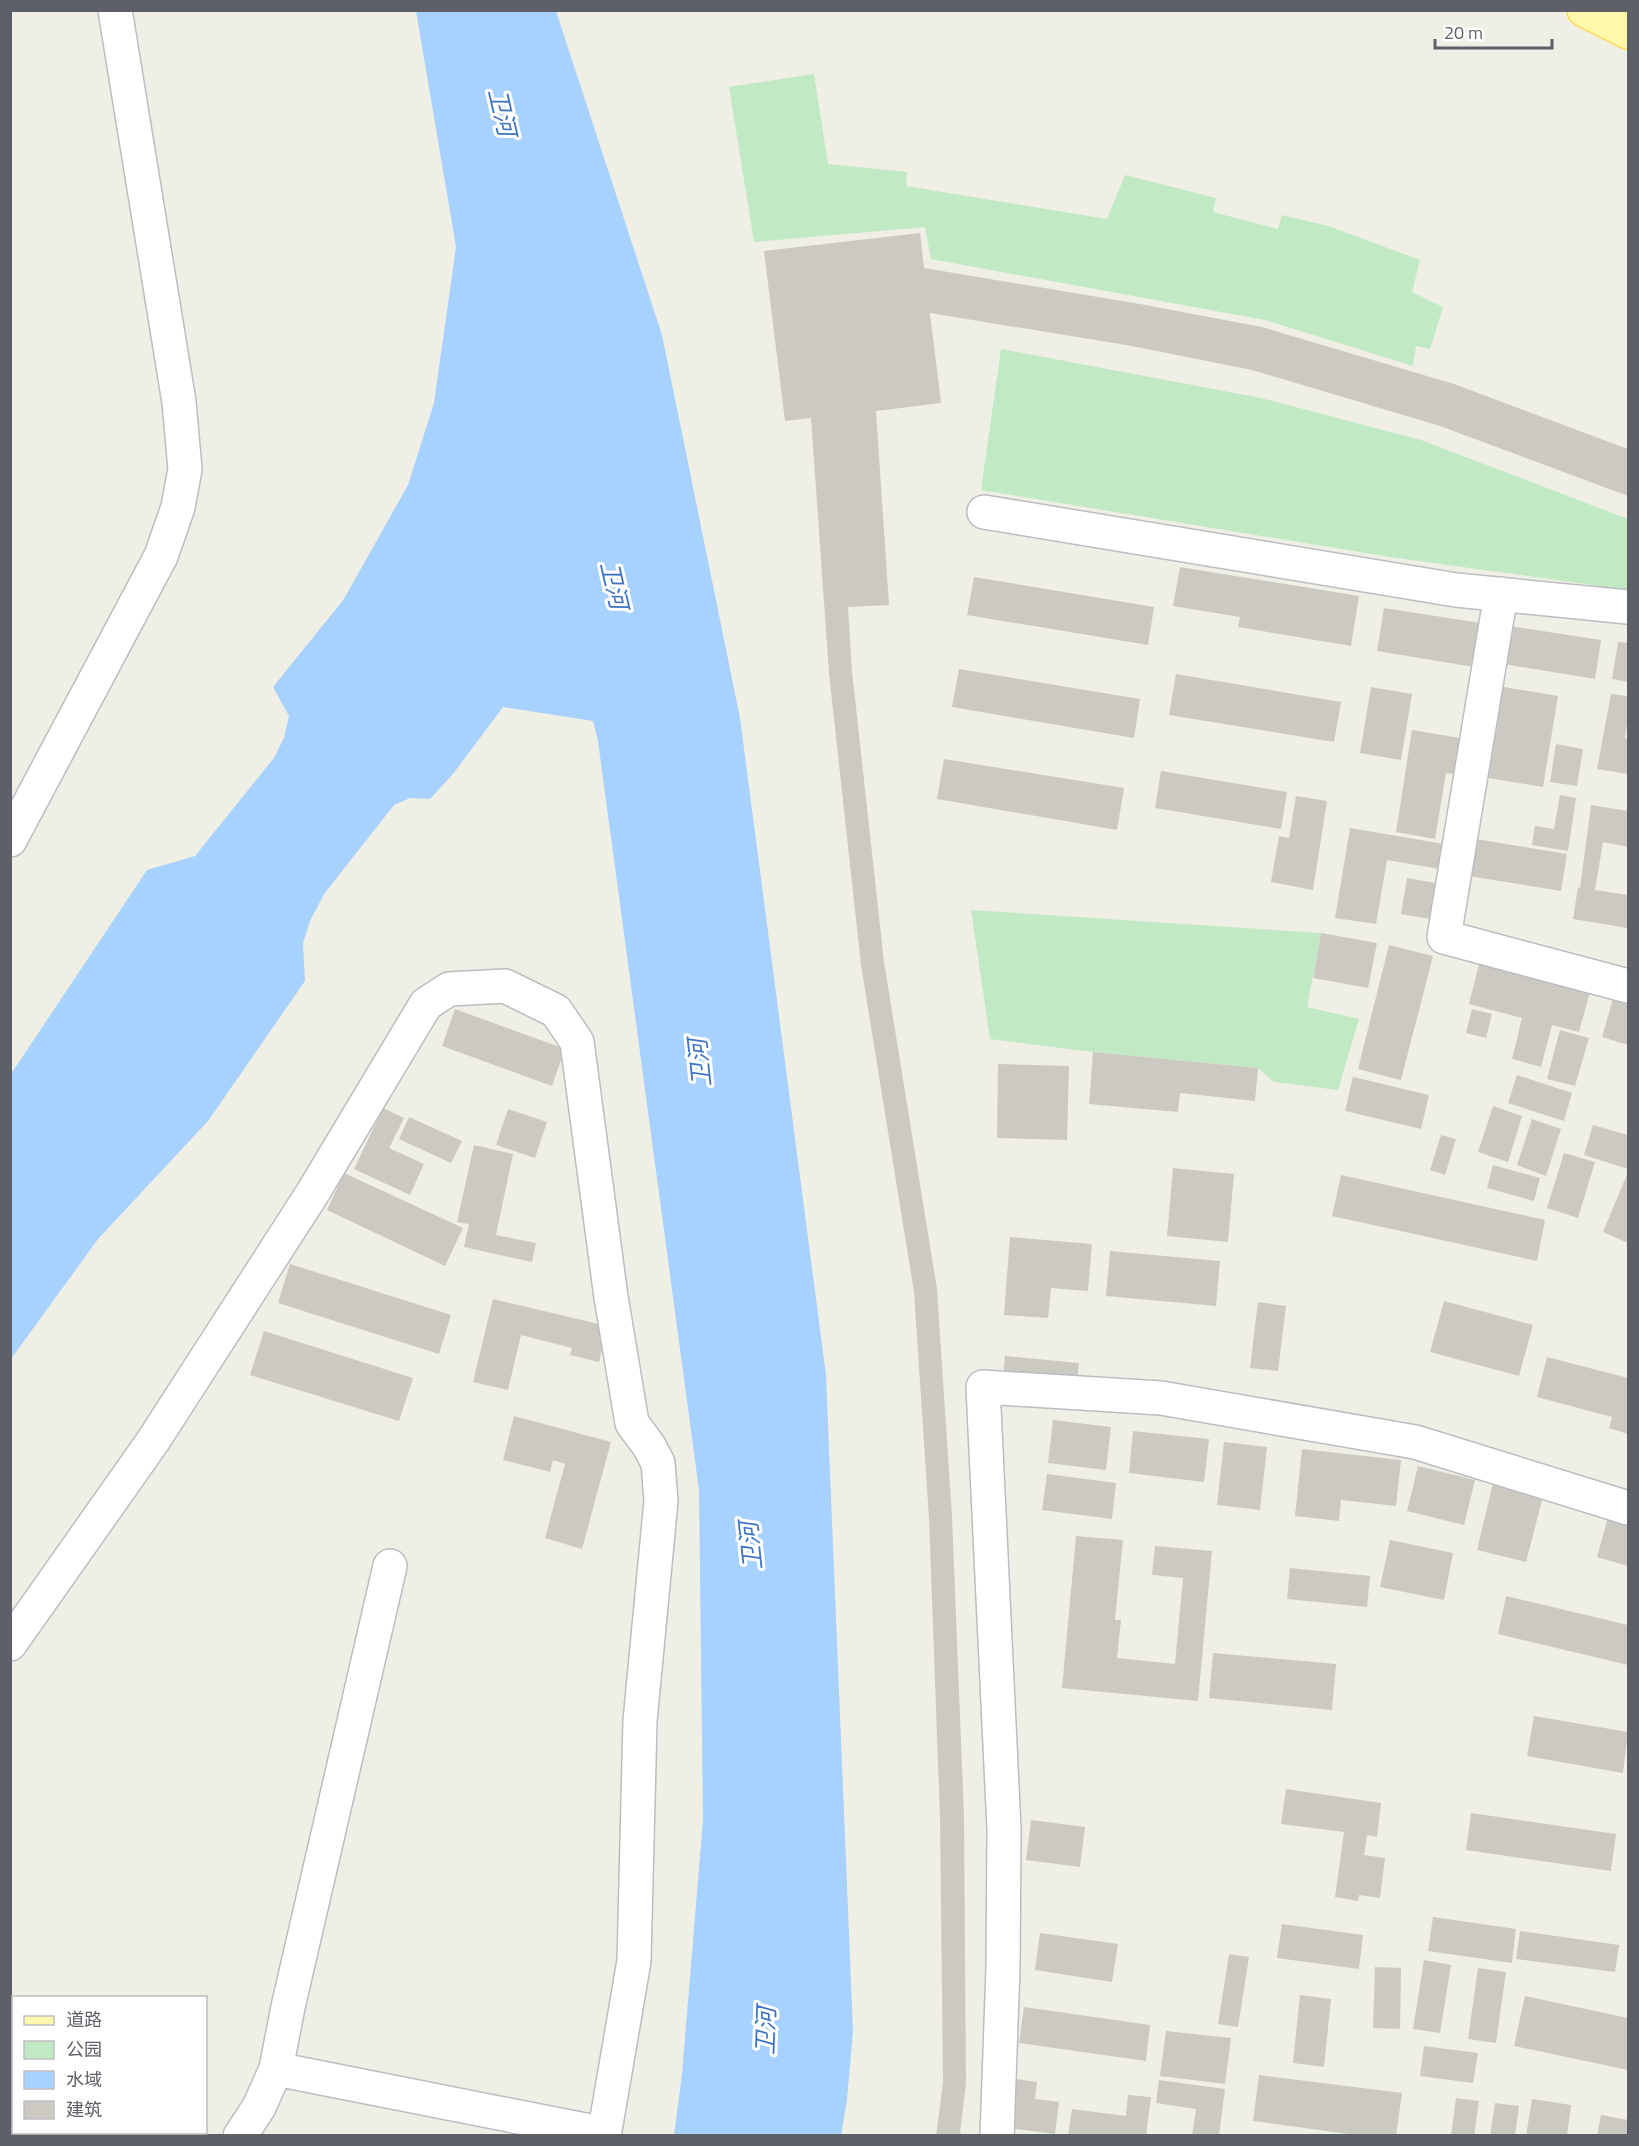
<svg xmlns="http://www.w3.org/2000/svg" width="1639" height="2146" font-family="'Titillium Web','Noto Sans SC',sans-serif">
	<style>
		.green { fill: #c0e9c4 }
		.water { fill: #a7d1ff }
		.building { fill: #ccc9c2 }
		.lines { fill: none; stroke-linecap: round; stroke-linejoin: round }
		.minor-casing { stroke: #babdc2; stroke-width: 36 }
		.major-casing { stroke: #fbda53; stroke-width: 36 }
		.minor { stroke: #fff; stroke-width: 33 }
		.major { stroke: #fff8ac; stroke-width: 33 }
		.labels { text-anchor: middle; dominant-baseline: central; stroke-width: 6; stroke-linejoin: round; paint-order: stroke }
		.water-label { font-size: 24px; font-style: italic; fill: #3d73c3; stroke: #fff }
	</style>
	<rect width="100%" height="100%" fill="#f0efe5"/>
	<path class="green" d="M814,74L828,164L907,172L906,186L1107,219L1125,175L1216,198L1213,212L1278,229L1282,215L1328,226L1420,260L1412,292L1443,307L1430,349L1416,346L1413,366L1265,320L931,259L925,227L754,242L729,87Z
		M1001,349L1261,398L1421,440L1628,519V590L1390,557L981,490Z
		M971,910L1321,933L1307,1007L1359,1019L1338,1090L1274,1082L1258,1068L1093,1052L990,1039Z"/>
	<path class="water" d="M416,11H556L662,335L740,718L826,1375L853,2031L847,2100L841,2135H674L682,2074L703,1820L699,1490L598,741L593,721L503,707L453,774L430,799L410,798L394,805L324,894L310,921L303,943L305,981L208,1121L98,1239L11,1359V1074L147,870L195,856L274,758L284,738L289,716L273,687L344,599L408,485L434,403L456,247Z"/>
	<path class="building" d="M920,233L924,268L1140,304L1262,327L1454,384L1628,449V496L1440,426L1252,370L1132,346L930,313L941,403L876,411L889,605L848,607L852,671L884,962L937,1289L952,1516L964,1816L966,2084L960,2133L967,2136H936L943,2083L940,1817L929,1518L914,1292L861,965L829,673L811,418L785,421L764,251Z
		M1180,567L1359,596L1351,646L1238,627L1240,617L1173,606Z
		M974,577L1154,607L1148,645L967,615Z
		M1384,608L1481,623L1474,667L1377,651Z
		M1510,626L1601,640L1595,679L1504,664Z
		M1618,642L1628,643V682L1612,679Z
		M959,669L1140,699L1134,738L952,707Z
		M1176,674L1341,702L1334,742L1169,715Z
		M1498,686L1558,696L1543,787L1483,777Z
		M1371,687L1412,694L1401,760L1360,753Z
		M1611,694L1628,696V716L1625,738L1628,739V774L1597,769Z
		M1412,730L1460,738L1454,774L1446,773L1435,839L1396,832Z
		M1556,744L1583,749L1577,786L1550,782Z
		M944,759L1124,788L1117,830L937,799Z
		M1161,771L1287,792L1281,829L1155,808Z
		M1560,795L1576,798L1568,851L1532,845L1535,826L1554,829Z
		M1296,796L1327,801L1313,890L1271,882L1279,836L1289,838Z
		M1591,805L1628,811V847L1603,842L1595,890L1628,895L1627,928L1573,919L1578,887L1580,888Z
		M1350,828L1444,844L1440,869L1387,860L1376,924L1335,918Z
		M1476,839L1567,854L1561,891L1469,876Z
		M1407,878L1441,884L1435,920L1401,914Z
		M1321,933L1377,943L1368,988L1313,978Z
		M1389,945L1433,956L1401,1080L1358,1069Z
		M1480,960L1591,988L1579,1032L1552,1025L1541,1067L1512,1059L1522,1018L1469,1004Z
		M1613,999L1628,1004V1045L1602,1037Z
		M455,1009L565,1049L552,1086L442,1046Z
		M1472,1009L1492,1014L1486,1038L1466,1033Z
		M1560,1030L1589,1038L1575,1086L1547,1079Z
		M1093,1052L1258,1068L1255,1101L1180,1093L1178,1112L1089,1104Z
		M998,1064L1069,1066L1067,1140L997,1138Z
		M1517,1075L1572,1093L1564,1121L1508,1103Z
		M1353,1077L1429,1095L1421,1129L1345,1111Z
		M1493,1106L1522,1116L1508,1162L1478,1152Z
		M383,1108L404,1118L389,1148L424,1164L410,1195L354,1169Z
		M508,1109L547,1122L535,1158L496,1145Z
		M409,1117L462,1141L451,1163L399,1139Z
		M1532,1119L1561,1129L1546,1176L1517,1165Z
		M1593,1125L1628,1135V1169L1584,1155Z
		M1441,1135L1456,1139L1445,1175L1430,1170Z
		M474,1145L513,1154L496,1235L536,1243L532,1262L464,1247L469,1224L457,1222Z
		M1564,1153L1595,1162L1578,1218L1547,1208Z
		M1493,1165L1540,1178L1534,1201L1487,1188Z
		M1173,1168L1234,1174L1228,1242L1167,1236Z
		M1628,1172V1243L1603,1232Z
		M344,1173L463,1228L445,1266L327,1210Z
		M1341,1175L1545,1220L1537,1261L1332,1216Z
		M1010,1237L1092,1244L1088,1291L1051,1288L1048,1318L1004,1315Z
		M1110,1251L1220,1261L1216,1306L1106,1296Z
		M290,1264L451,1315L439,1354L278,1303Z
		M493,1299L607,1326L599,1362L570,1355L572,1348L521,1335L508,1390L473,1382Z
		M1444,1301L1533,1325L1519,1376L1430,1352Z
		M1258,1302L1286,1306L1278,1371L1250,1368Z
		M264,1331L413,1378L399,1421L250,1375Z
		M1005,1356L1079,1363L1077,1382L1003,1375Z
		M1547,1357L1628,1378V1434L1609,1428L1612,1417L1537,1397Z
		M514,1416L611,1442L582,1549L545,1538L565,1464L553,1460L550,1472L503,1460Z
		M1053,1420L1111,1427L1106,1470L1048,1463Z
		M1133,1431L1209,1439L1204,1482L1129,1473Z
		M1224,1442L1267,1447L1260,1510L1217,1505Z
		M1302,1449L1401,1460L1396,1506L1341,1500L1339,1521L1295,1516Z
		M1418,1466L1475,1480L1464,1525L1407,1511Z
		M1047,1474L1116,1483L1112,1519L1042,1510Z
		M1493,1483L1543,1496L1526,1562L1477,1550Z
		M1608,1517L1628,1522V1566L1597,1557Z
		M1076,1536L1123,1540L1115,1620H1121L1117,1658L1175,1664L1183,1578L1152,1575L1155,1546L1212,1551L1198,1701L1062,1688Z
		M1390,1540L1453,1553L1444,1600L1380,1587Z
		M1290,1568L1370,1576L1367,1607L1287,1599Z
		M1506,1596L1628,1625V1665L1498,1634Z
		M1213,1653L1336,1664L1332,1710L1209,1698Z
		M1534,1716L1628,1732L1623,1773L1527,1756Z
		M1286,1789L1381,1803L1377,1837L1367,1835L1364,1855L1385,1858L1380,1898L1359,1895L1358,1901L1335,1897L1344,1832L1281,1824Z
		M1471,1813L1616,1834L1611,1871L1466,1850Z
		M1031,1820L1085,1827L1080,1867L1026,1860Z
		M1433,1917L1516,1929L1512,1963L1428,1951Z
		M1282,1924L1363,1935L1359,1969L1277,1958Z
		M1520,1931L1619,1945L1615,1972L1516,1959Z
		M1040,1933L1118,1944L1112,1982L1035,1970Z
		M1229,1954L1249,1957L1238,2027L1218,2024Z
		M1424,1960L1451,1965L1440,2033L1413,2029Z
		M1375,1967L1401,1968L1400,2029L1373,2028Z
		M1478,1968L1506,1972L1496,2043L1468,2039Z
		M1300,1995L1331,1999L1324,2067L1293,2063Z
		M1525,1996L1628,2018V2070L1514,2046Z
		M1024,2007L1150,2025L1146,2061L1019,2043Z
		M1166,2031L1231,2038L1225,2084L1160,2076Z
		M1424,2046L1478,2053L1473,2083L1420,2076Z
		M1259,2075L1402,2093L1396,2136H1363L1253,2121Z
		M1016,2079L1037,2082L1035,2099L1059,2102L1055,2134L1009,2128Z
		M1159,2080L1225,2089L1219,2136H1192L1196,2109L1156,2103Z
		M1128,2095L1151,2097L1146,2136H1068L1072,2109L1126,2116Z
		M1456,2098L1479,2101L1474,2136H1451Z
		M1532,2099L1571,2105L1567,2136H1526Z
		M1495,2103L1519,2106L1515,2136H1490Z
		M1601,2115L1628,2120V2136H1597Z"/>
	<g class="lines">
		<g class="minor-casing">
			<path id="minor" d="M984,512L1456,590L1628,607
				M1501,594L1444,937L1628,986
				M10,840L161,556L178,507L185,469L179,402L115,10
				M10,1644L153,1441L312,1194L426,1004L449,989L505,986L556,1011L577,1042L611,1297L632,1423L649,1446L658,1463L661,1501L640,1721L634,1961L604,2136
				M276,2069L605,2134
				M240,2136L259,2107L276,2069L288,2007L390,1566
				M997,2136L1003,1968L1004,1829L983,1387L1161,1398L1415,1442L1628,1508"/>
		</g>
		<g class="major-casing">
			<path id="major" d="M1584,10L1628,32"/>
		</g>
		<use href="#minor" class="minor"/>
		<use href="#major" class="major"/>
	</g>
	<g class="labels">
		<g class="water-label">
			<text transform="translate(503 112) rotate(77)">卫河</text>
			<text transform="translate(615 585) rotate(77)">卫河</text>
			<text transform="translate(699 1063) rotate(-96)">卫河</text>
			<text transform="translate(750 1546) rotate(-96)">卫河</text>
			<text transform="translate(765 2031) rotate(-88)">卫河</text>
		</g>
	</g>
	<rect width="1639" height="2146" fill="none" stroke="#5d6067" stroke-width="24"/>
	<rect x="12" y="1996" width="195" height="138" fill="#ffffff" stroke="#bebfc2" stroke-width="1.5"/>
	<rect x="24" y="2016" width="30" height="9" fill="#fff8ac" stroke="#bebfc2" stroke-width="1.5"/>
	<text x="66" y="2026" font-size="18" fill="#5d6067">道路</text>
	<rect x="24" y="2041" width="30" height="18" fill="#c0e9c4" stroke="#bebfc2" stroke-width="1.5"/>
	<text x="66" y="2056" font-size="18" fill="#5d6067">公园</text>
	<rect x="24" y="2071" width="30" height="18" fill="#a7d1ff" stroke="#bebfc2" stroke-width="1.5"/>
	<text x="66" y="2086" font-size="18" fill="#5d6067">水域</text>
	<rect x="24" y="2101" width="30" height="18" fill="#ccc9c2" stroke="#bebfc2" stroke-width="1.5"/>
	<text x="66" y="2116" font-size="18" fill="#5d6067">建筑</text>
	<path d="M1435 39v9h117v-9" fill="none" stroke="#5d6067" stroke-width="3"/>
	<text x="1444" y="39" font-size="18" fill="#5d6067" stroke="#ffffff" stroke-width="4.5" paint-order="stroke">20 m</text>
</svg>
